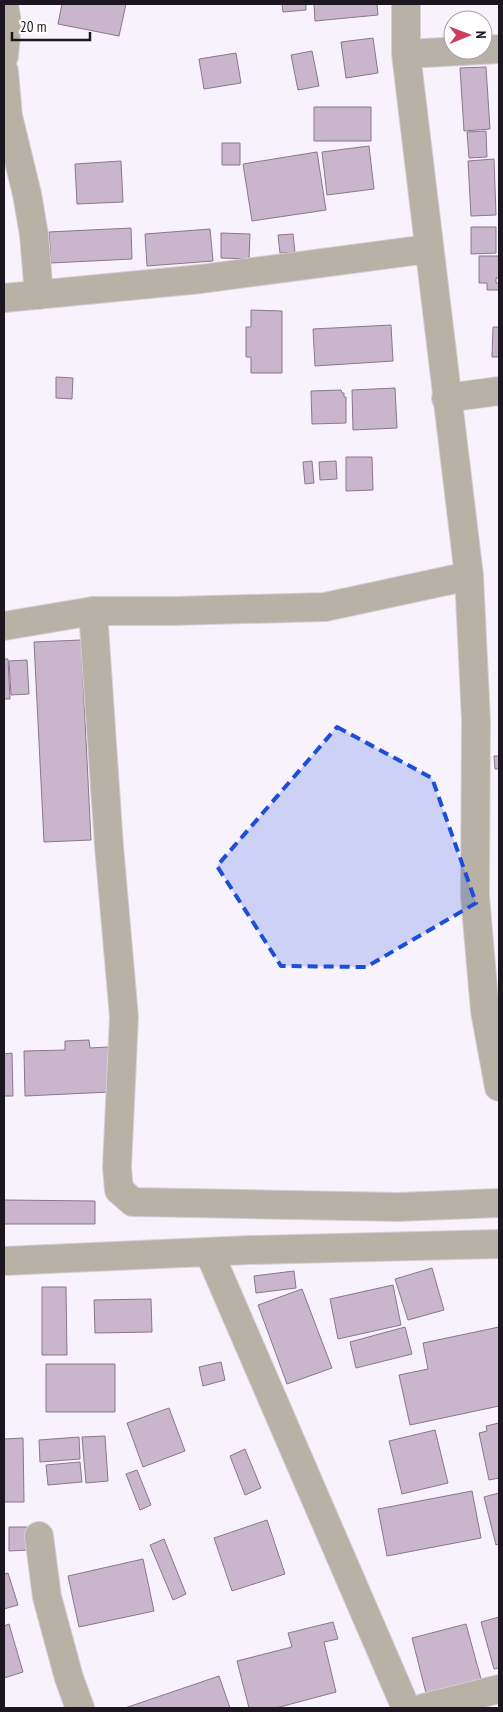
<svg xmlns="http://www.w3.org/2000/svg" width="503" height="1712" font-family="'PT Sans Narrow',sans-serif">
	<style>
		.building { fill: #c9b5cc; stroke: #8a778d }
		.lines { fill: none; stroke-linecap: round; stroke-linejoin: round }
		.minor-casing { stroke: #d5cfda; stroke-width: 30 }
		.minor { stroke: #b8b2a6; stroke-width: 28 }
		.marked { fill: #1d4ed8; fill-opacity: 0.2; stroke: #1d4ed8; stroke-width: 4; stroke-dasharray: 10 6; stroke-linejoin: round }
	</style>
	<rect width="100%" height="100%" fill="#f8f2fd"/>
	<path class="building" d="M62,4H126L119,36L58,24Z
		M282,4H306V10L283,12Z
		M314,4H377L378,15L315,21Z
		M373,38L378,73L346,78L341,42Z
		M312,51L319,86L298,90L291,55Z
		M236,53L241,83L204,89L199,59Z
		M486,67L490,129L464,131L460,68Z
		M314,107H371V141H314Z
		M486,131L487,157L469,158L467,132Z
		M222,143H240V165H222Z
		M369,146L374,189L327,195L322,152Z
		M317,152L326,210L252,221L243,164Z
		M494,159L496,215L471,216L468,161Z
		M121,161L123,202L77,204L75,164Z
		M471,227H496V253L471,254Z
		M131,228L132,259L51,263L49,232Z
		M210,229L213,261L147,266L145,234Z
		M221,233L250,234L249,259L221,258Z
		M293,234L295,252L280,253L278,235Z
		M479,256H499V278H496V283H499V290H487V283H479Z
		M251,310L282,311V373H251V357H246V327H251Z
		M391,325L393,361L315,366L313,329Z
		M493,327H499V357H492Z
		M56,377L73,378L72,399L56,398Z
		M395,388L397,428L353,430L352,390Z
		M341,390L342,393H344V397H346V423L312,424L311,391Z
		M346,457H372L373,490L346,491Z
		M312,461L314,483L305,484L303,462Z
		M336,461L337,479L320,480L319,462Z
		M81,640L91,840L44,842L34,642Z
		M4,659H8L10,699H4Z
		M27,660L29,694L11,695L9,661Z
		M494,756H499V769H495Z
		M89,1040L90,1048L108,1047L110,1092L25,1096L24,1051L65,1050V1041Z
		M12,1053L13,1096H4V1054Z
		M4,1200L95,1201V1224H4Z
		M432,1268L444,1310L408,1320L395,1279Z
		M294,1271L296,1288L256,1293L254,1276Z
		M393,1285L401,1325L338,1339L330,1299Z
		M42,1287H66L67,1355H42Z
		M302,1289L332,1368L287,1384L258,1305Z
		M151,1299L152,1332L95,1333L94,1300Z
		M405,1327L412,1354L356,1368L350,1342Z
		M499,1327V1406L410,1425L399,1375L428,1369L423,1343Z
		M221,1362L225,1380L203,1386L199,1367Z
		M46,1364H115V1412H46Z
		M169,1408L185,1451L143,1467L127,1423Z
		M499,1423V1478L489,1480L479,1433L487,1431L486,1426Z
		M435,1430L448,1483L402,1494L389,1441Z
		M105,1436L108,1481L86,1483L82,1437Z
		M79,1437L80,1459L40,1462L39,1440Z
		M23,1438L24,1502H4V1439Z
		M245,1449L261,1488L245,1495L230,1456Z
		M80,1462L82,1482L48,1485L46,1465Z
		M137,1470L151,1505L140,1510L126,1474Z
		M472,1491L481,1538L387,1556L378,1509Z
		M499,1493V1544L496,1545L484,1497Z
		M267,1520L285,1574L232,1591L214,1538Z
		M9,1527H29L30,1550L9,1551Z
		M164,1539L186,1594L173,1600L150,1545Z
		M143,1559L154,1611L79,1627L68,1576Z
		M8,1573L18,1605L4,1609V1574Z
		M499,1617V1668L494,1669L481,1622Z
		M333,1622L338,1639L324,1642L336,1692L276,1708H249L237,1661L292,1647L288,1633Z
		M9,1624L23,1672L4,1678V1626Z
		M466,1624L481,1679L426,1693L412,1638Z
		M219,1676L230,1708H125Z"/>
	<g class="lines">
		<g class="minor-casing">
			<path id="minor" d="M406,4V54L469,576L476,720L475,896L485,1011L499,1087
				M4,5L7,22L4,56
				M406,54L499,49
				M4,71L8,116L27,194L34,235L39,295
				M4,298L201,279L428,249
				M446,398L499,391
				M93,611L109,846L124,1017L117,1167L119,1190L133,1202L398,1207L499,1203
				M4,626L93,611H174L325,607L469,576
				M209,1252L406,1708
				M4,1261L250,1250L499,1244
				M39,1536L47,1597L69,1678L80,1708
				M423,1708L499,1689"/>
		</g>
		<use href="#minor" class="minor"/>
	</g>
	<path class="marked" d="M337,727L432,778L476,903L366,967L281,966L217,866Z"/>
	<rect width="503" height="1712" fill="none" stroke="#1c1620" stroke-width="10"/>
	<g transform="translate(468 35) rotate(89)"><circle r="24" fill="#ffffff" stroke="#a4a2a6"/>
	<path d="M0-4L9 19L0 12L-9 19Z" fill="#cc3d60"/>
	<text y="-8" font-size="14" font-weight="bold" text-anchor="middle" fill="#1c1620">N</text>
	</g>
	<path d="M12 32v8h78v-8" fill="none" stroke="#1c1620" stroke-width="2.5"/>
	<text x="20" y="32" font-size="15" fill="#1c1620" stroke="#ffffff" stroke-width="4" paint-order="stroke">20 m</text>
</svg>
